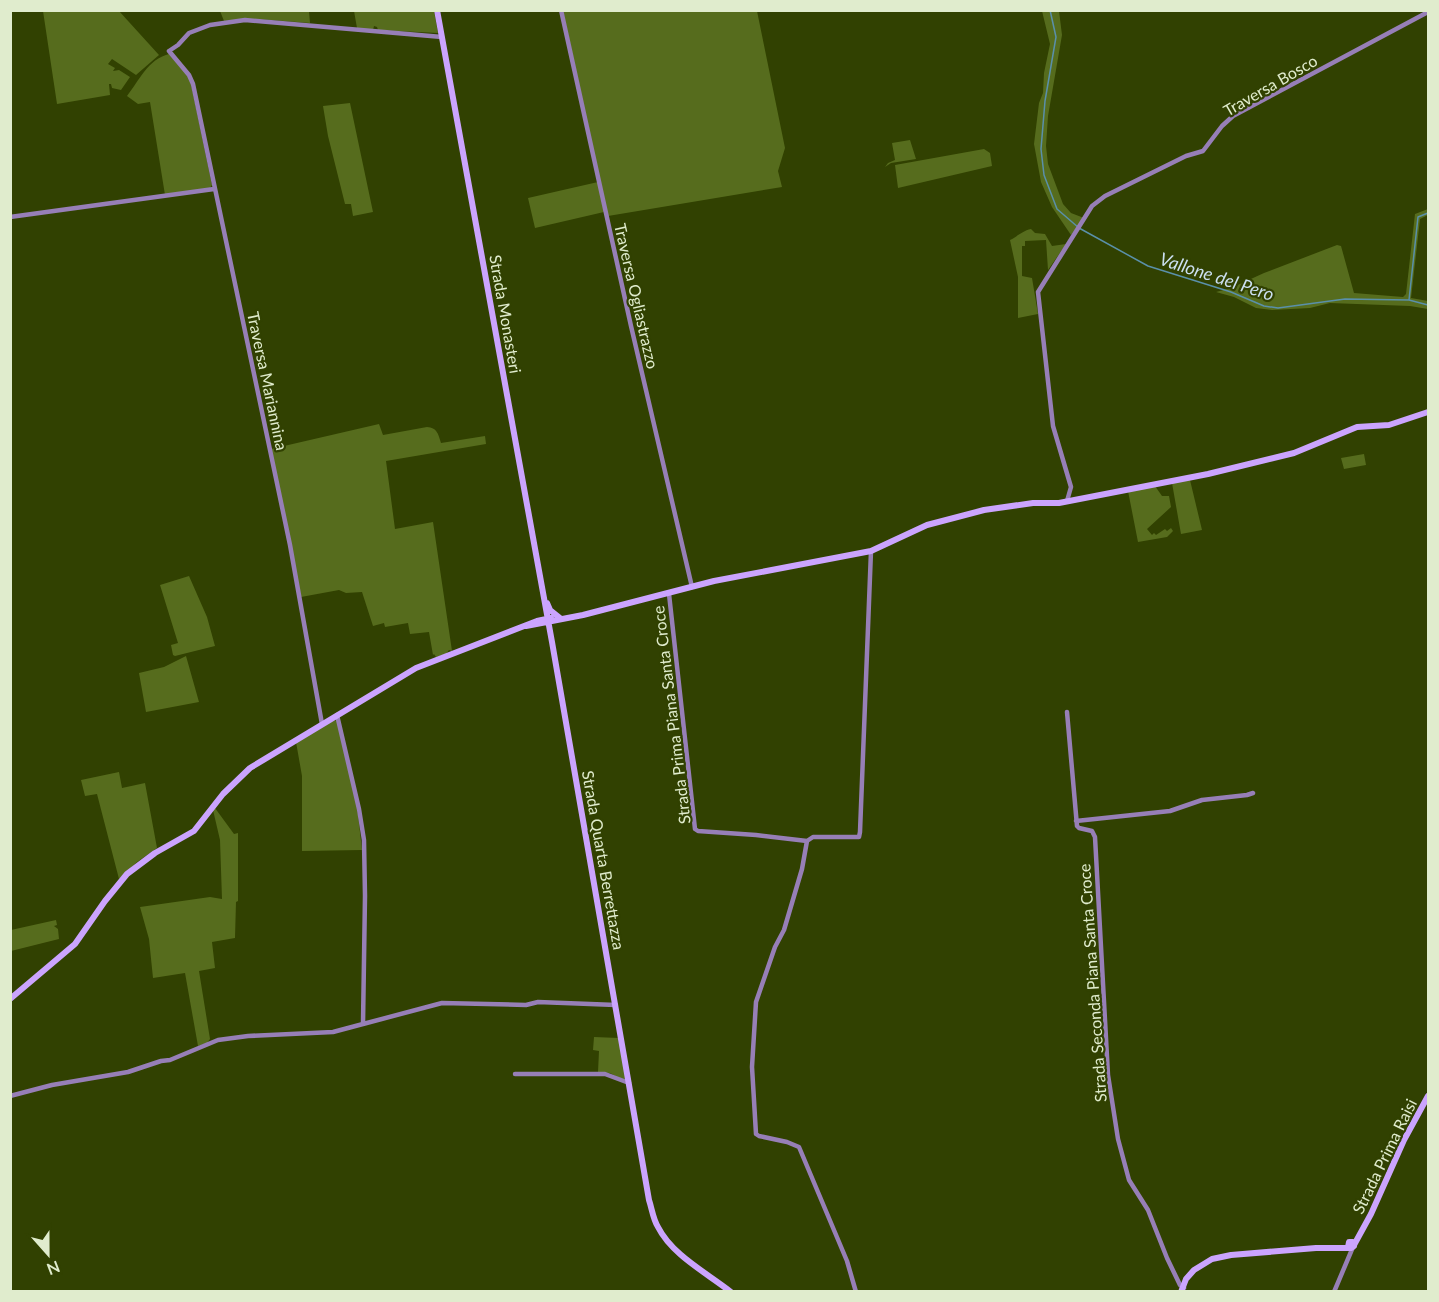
<svg xmlns="http://www.w3.org/2000/svg" width="1439" height="1302" font-family="Lato,sans-serif">
	<style>
		.green { fill: #566c1d }
		.lines { fill: none; stroke-linecap: round; stroke-linejoin: round }
		.stream { stroke: #5a90aa; stroke-width: 1.5 }
		.street { stroke: #977fb7; stroke-width: 4.5 }
		.secondary { stroke: #cba4fe; stroke-width: 6 }
		.labels { text-anchor: middle; dominant-baseline: central; stroke-width: 4.5; stroke-linejoin: round; paint-order: stroke }
		.street-label { font-size: 16px; fill: #e0eccd; stroke: #314101 }
		.water-label { font-size: 18px; font-style: italic; fill: #cbdff0; stroke: #314101 }
	</style>
	<rect width="100%" height="100%" fill="#314101"/>
	<path class="green" d="M43,11H119L159,55L136,75L112,59L108,64L115,68L113,71L119,70L130,77L121,90L112,88L111,84H109L110,95L57,104Z
		M220,11H309L310,23L258,19L224,21Z
		M354,11H434L438,33L378,30L377,27L374,26L373,30L357,28Z
		M563,11H757L785,148L778,171L782,187L608,216Z
		M1042,11H1059L1062,35L1048,116L1046,146L1048,164L1063,204L1071,213L1084,218L1071,235L1052,207L1041,182L1034,144L1039,103L1043,93L1044,73L1050,44Z
		M169,54L189,77L191,84L212,185L210,188L165,195L150,102L138,104L127,96C139,81 148,59 169,54Z
		M350,103L373,212L353,216L351,204H345L328,136L323,106Z
		M910,140L916,159L891,163L885,167L888,163L895,160L892,143Z
		M984,149L990,153L992,166L898,188L895,165Z
		M598,182L604,212L535,228L528,198Z
		M1428,209V215L1420,219L1411,298L1428,301V309L1410,306L1330,303L1310,308L1272,310L1256,308L1234,297L1216,292L1231,288L1264,273L1337,245L1341,246L1354,293L1403,297L1406,294L1415,214Z
		M1031,229L1035,233L1045,234L1052,246L1066,244L1048,270L1046,240L1025,241V246H1022V276L1032,278L1038,314L1018,318V277L1010,240C1018,236 1022,231 1031,229Z
		M379,424L383,435L427,427C437,428 438,433 441,443L485,436L486,444L386,461L395,529L433,522L452,651L449,650L446,654L436,657L434,654L433,655L429,632L410,634L408,623L385,627L384,623L373,626L362,592L346,593L339,590L301,597L271,449Z
		M1364,454L1366,465L1344,469L1341,458Z
		M1190,480L1202,530L1181,534L1172,483Z
		M1155,486L1162,496H1169L1171,507L1147,529L1152,535L1154,533L1156,535L1165,529L1167,531L1171,528L1173,531L1167,537L1138,542L1128,491Z
		M189,576L207,617L215,646L175,656L173,655L171,645L178,643L160,585Z
		M186,656L199,702L146,712L139,673L164,667Z
		M333,720L337,721L357,806L362,850L302,851V776L296,742Z
		M119,772L122,788L145,783L157,848L137,862L119,879L97,794L85,796L81,780Z
		M215,808L234,834L238,833V901L236,902L235,938L212,942L215,968L199,971L210,1039L207,1043L198,1046L185,973L153,978L149,939L140,907L210,897L222,899L220,840L213,810Z
		M56,920L57,925L54,926L58,929L59,939L11,951V930Z
		M594,1037L619,1038L626,1079L623,1080L610,1073L598,1072L599,1051L593,1050Z"/>
	<g class="lines">
		<path class="stream" d="M1050,10L1056,37L1045,101L1041,149L1044,175L1057,209L1079,228L1148,266L1231,292L1264,306L1278,308L1345,299L1409,300L1428,305
			M1409,300L1418,217L1428,213"/>
		<path class="street" d="M561,10L631,326L692,587
			M10,217L214,189
			M1067,501L1071,487L1053,426L1038,292L1092,206L1105,196L1186,156L1203,151L1222,126L1233,116L1428,12
			M669,594L695,829L698,831L756,835L807,841
			M1067,712L1077,826L1079,828L1092,831L1095,837L1108,1075L1118,1139L1129,1180L1148,1210L1167,1258L1180,1285L1184,1288
			M337,715L359,809L364,840L365,896L363,1024L442,1003L526,1005L538,1002L616,1005
			M322,724L290,545L193,84L189,75L169,51L178,45L189,33L210,25L245,20L442,37
			M1076,821L1170,811L1202,800L1247,795L1253,793
			M515,1074H605L629,1083
			M10,1096L52,1085L128,1072L161,1061L170,1060L218,1040L248,1036L333,1032L363,1024
			M856,1292L847,1261L799,1147L787,1142L759,1136L756,1134L752,1067L756,1002L775,947L784,930L802,869L807,841L813,837H859L860,832L871,551
			M1334,1292L1353,1247"/>
		<path class="secondary" d="M437,10L552,642L649,1200C652,1209 653,1219 658,1227C672,1255 707,1273 731,1292
			M547,603L550,610L560,618
			M526,626L583,615L714,581L871,551L927,525L984,510L1033,503H1059L1208,474L1294,453L1357,427L1389,425L1428,412
			M10,999L75,944L105,901L127,874L155,853L194,831L223,794L250,768L416,668L537,621L551,618
			M1354,1245L1371,1214L1404,1140L1428,1096
			M1181,1292L1186,1279L1194,1270L1212,1259L1231,1255L1316,1248H1351L1354,1246L1353,1242H1349L1348,1247"/>
	</g>
	<g class="labels">
		<g class="street-label">
			<text transform="translate(1270 85) rotate(-30)">Traversa Bosco</text>
			<text transform="translate(637 296) rotate(77)">Traversa Ogliastrazzo</text>
			<text transform="translate(506 314) rotate(80)">Strada Monasteri</text>
			<text transform="translate(268 381) rotate(78)">Traversa Mariannina</text>
			<text transform="translate(671 715) rotate(-97)">Strada Prima Piana Santa Croce</text>
			<text transform="translate(604 860) rotate(80)">Strada Quarta Berrettazza</text>
			<text transform="translate(1092 983) rotate(-94)">Strada Seconda Piana Santa Croce</text>
			<text transform="translate(1384 1156) rotate(-64)">Strada Prima Raisi</text>
		</g>
		<g class="water-label">
			<text transform="translate(1217 276) rotate(18)">Vallone del Pero</text>
		</g>
	</g>
	<rect width="1439" height="1302" fill="none" stroke="#e0eccd" stroke-width="24"/>
	<g transform="translate(48 1254) rotate(159)" stroke="#314101" stroke-width="4.5" paint-order="stroke">
	<path d="M0-4.5L10 22L0 15L-10 22Z" fill="#e0eccd"/>
	<text y="-9" font-size="16" font-weight="bold" text-anchor="middle" fill="#e0eccd">N</text>
	</g>
</svg>
